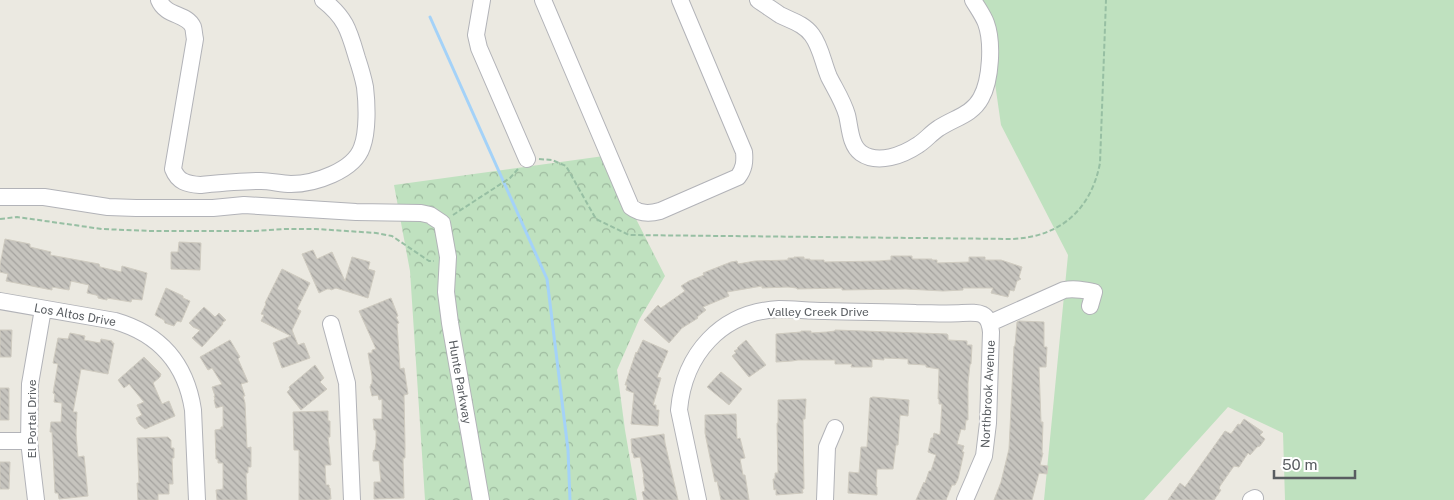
<svg xmlns="http://www.w3.org/2000/svg" width="1454" height="500" font-family="'Public Sans',sans-serif">
	<style>
		.grass { fill: #bfe1bf }
		.forest { fill: url(#forest-crowns) }
		.lines { fill: none; stroke-linecap: round; stroke-linejoin: round }
		.stream { stroke: #a4d2f8; stroke-width: 3 }
		.building { fill: url(#building-back-hatch); stroke: #cfcbc0 }
		.minor-casing { stroke: #b2b3b8; stroke-width: 18 }
		.path { stroke: #97bfa3; stroke-width: 2; stroke-dasharray: 5 2.5; stroke-linecap: butt }
		.minor { stroke: #fff; stroke-width: 16 }
		.labels { text-anchor: middle; dominant-baseline: central; stroke-width: 4.5; stroke-linejoin: round; paint-order: stroke }
		.street-label { font-size: 12px; fill: #595d61; stroke: #fff }
	</style>
	<defs>
		<pattern id="forest-crowns" width="20" height="18" patternUnits="userSpaceOnUse" patternTransform="scale(1.25)"><rect width="20" height="18" fill="#bfe1bf"/><path d="M2 6a3 3 0 1 1 6 0M12 15a3 3 0 1 1 6 0" fill="none" stroke="#9eba9f"/></pattern>
		<pattern id="building-back-hatch" width="6" height="6" patternUnits="userSpaceOnUse" patternTransform="scale(1.25)"><rect width="6" height="6" fill="#c6c4be"/><path d="M-1 5l2 2M0 0l6 6M5-1l2 2" fill="none" stroke="#a4a29e"/></pattern>
	</defs>
	<rect width="100%" height="100%" fill="#ebe9e1"/>
	<path class="grass" d="M983,0H1454V500H1285L1283,433L1228,407L1144,500H1044L1068,255L1001,125Z"/>
	<path class="forest" d="M604,156L665,276L639,320L617,370L625,430L637,500H425L410,271L394,185Z"/>
	<g class="lines">
		<path class="stream" d="M430,17L547,279L568,450L570,500"/>
	</g>
	<path class="building" d="M5,239L30,244V247L51,252L50,255L99,264L100,267L121,272L122,266L147,273L142,300L132,299L131,302L107,298V300L98,298V296L96,295L87,293L89,285L71,281L69,290L52,287V290L6,281L8,274L0,272V265Z
		M179,242L201,243L200,270L171,269V252H178Z
		M313,250L317,259L332,252L345,281L352,257L370,262L368,269L375,271L368,298L336,288L331,290L330,289H327L319,293L302,254Z
		M891,256H912V259H932V260H937V263L969,262V257H985V260H1001L1022,267L1019,277L1021,279L1017,281L1014,291L1010,290L1008,297L991,293L993,288H963V290L943,291L906,289L842,290V288L797,289V288L788,287L762,288V286L727,292L729,296L703,307L706,310L697,317L698,318L682,328L669,343L644,320L658,305L661,308L685,291L681,286L689,281L704,275L703,273L731,262L737,261L738,264L755,261L788,260V258H794V257H804V259H810V260H824V262L879,261L891,260Z
		M282,269L310,283L297,309L301,311L292,330L298,345L304,343L310,358L282,368L273,343L291,336L261,321L264,315L261,314L266,304L265,303Z
		M166,288L183,296V298L190,301L181,322L177,321L174,326L165,323L164,320L155,315Z
		M391,298L398,316L396,317L399,323L397,324L400,369L404,368L408,394L404,395L405,445V458H403L404,498L374,499V482H381L379,461H373V453L374,450H375L376,443V430H374L373,419H382V399L379,400L378,395L372,396L370,387L371,384H372V376L368,353H372V350L376,349L359,311Z
		M204,307L215,317L219,313L226,320L222,323L223,324L202,347L192,338L200,330L193,327L189,323Z
		M1019,321L1044,322V347H1047L1046,367H1039L1041,422H1043L1042,453H1043L1040,465L1048,466L1047,474L1039,473L1032,500H994L1001,482L1009,449L1014,346H1015L1017,322Z
		M0,330H12L11,357H0Z
		M835,330L947,334L948,335V340L967,341V345H972L971,364H970L968,383V420H966L965,430L961,429L957,444L964,446L962,452H964L958,479L955,485H952L946,500H916L924,482L925,483L929,471H931L936,455L928,452L931,438H933L934,433L940,435L942,404H939V399H938L939,369L926,367V365L908,364V359L884,358V360L872,359V367H851L852,364H835V360H798L792,361L776,362V334L801,332V331H811V333L827,332L835,331Z
		M70,333L85,336L84,340L100,343L101,339L112,341V343H114L108,374L81,369L73,412H77L76,434L78,457L84,456L88,496L59,499L58,493H55L52,432H50L51,422H61L62,403L54,402L55,394L53,393L58,364L53,363L58,338L68,339Z
		M230,340L240,357L238,359L248,382L241,384L245,396H243L245,403L247,448L251,447V467H248V473H246L247,500H217L216,490L223,489V463H218V459H216L215,430L221,429V427H223V406L216,408L214,400L215,399L214,396H215L212,387L222,384L212,368L208,370L200,357Z
		M643,340L668,351L657,377L661,378L653,405H656V410H659L658,426L631,424L634,393L626,390L627,385H625L636,352L637,353Z
		M746,340L766,365L749,377L732,356L736,353L734,351L738,349L737,348Z
		M144,357L161,374L160,377L153,383L162,404L169,401L175,416L145,429L139,424L136,418L142,415L137,405L144,402L129,384L124,388L118,380Z
		M315,365L324,378L320,382L327,389L301,410L287,392L290,389L289,387Z
		M721,372L742,389L729,405L707,387Z
		M0,388H9V420H0Z
		M873,397L909,400L908,416L900,415L898,445H896L893,469H877L876,486L877,487V495L848,493L849,472L859,473L861,447H867L870,398Z
		M806,399L805,419H803L804,489H802L803,493L776,495V489L774,490L773,479H775V473H778L777,423H778V400Z
		M328,411V421H330V437H328L331,465H325L326,485H329V488H330L331,499H329V500H299V450H294L293,412Z
		M736,414L737,439L740,438L745,458L740,459L743,475H745L749,500H721L717,481L715,482L705,433V415Z
		M1244,419L1263,432L1260,435L1265,439L1260,446L1257,447L1250,455L1248,453L1239,467L1234,466L1220,486L1219,489L1221,490L1214,500H1168L1180,483L1185,487L1225,431L1231,434L1238,424L1240,425Z
		M664,434L665,443L678,500H644L642,492L645,491L643,477H644L640,457L634,458L633,453H632L631,439Z
		M168,437L171,440V448H174V458H172L173,484H169V494H158V500H138L137,483H139L137,438Z
		M0,462H10L9,489H0Z"/>
	<g class="lines">
		<g class="minor-casing">
			<path id="minor" d="M159,0C166,17 187,13 193,27C194,30 194,35 195,39L173,169C178,182 187,184 200,185C221,183 241,181 261,181C271,181 281,184 291,184C314,184 354,171 362,147C368,131 367,104 365,87C363,77 360,67 357,58C349,31 346,18 323,0
				M482,0L476,35L479,48L527,159
				M543,0L631,207C640,214 649,214 660,211L738,177C744,169 745,162 744,152L680,0
				M758,0C765,5 773,10 780,15C792,21 804,24 812,35C821,47 823,63 829,77C835,89 843,101 847,115C850,127 850,145 861,153C878,165 903,155 918,145C926,140 931,133 939,128C954,118 972,115 981,98C991,80 993,42 986,23C983,15 977,7 973,0
				M0,197H44L108,207L136,208H213L244,205L356,212L421,213L430,215L442,223L448,257L446,292L450,323L481,500
				M0,301L115,321C160,334 186,364 193,410L197,500
				M990,323L1064,290C1075,288 1083,290 1094,292L1090,306
				M331,324L347,383L352,500
				M0,441H29
				M36,500L29,441L30,384L43,309
				M698,500L679,410C684,354 721,312 779,309C794,309 809,311 825,311C855,312 886,312 916,313C931,313 947,314 962,313C980,312 989,312 991,332L988,423L984,456L965,500
				M825,500L827,447L835,428
				M1251,500L1255,498"/>
		</g>
		<path class="path" d="M539,159L552,160L566,166L596,219L629,235L1012,239C1060,237 1091,210 1100,163L1106,0
			M453,215L510,178L518,169
			M0,219L17,217L102,229L151,231H255L284,229H316L376,233L392,236L429,261H434"/>
		<use href="#minor" class="minor"/>
	</g>
	<g class="labels">
		<g class="street-label">
			<text x="818" y="312">Valley Creek Drive</text>
			<text transform="translate(75 315) rotate(10)">Los Altos Drive</text>
			<text transform="translate(460 382) rotate(80)">Hunte Parkway</text>
			<text transform="translate(988 394) rotate(-87)">Northbrook Avenue</text>
			<text transform="translate(32 419) rotate(-90)">El Portal Drive</text>
		</g>
	</g>
	<path d="M1274 470v8h81v-8" fill="none" stroke="#595d61" stroke-width="2.5"/>
	<text x="1282" y="470" font-size="15" fill="#595d61" stroke="#ffffff" stroke-width="4" paint-order="stroke">50 m</text>
</svg>
